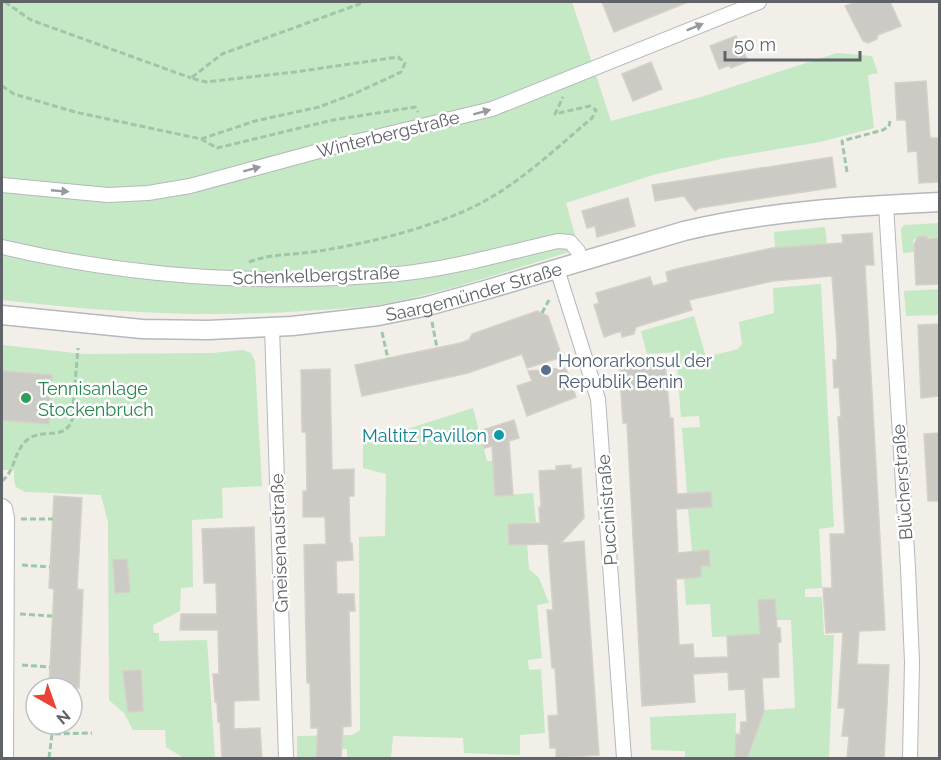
<svg xmlns="http://www.w3.org/2000/svg" width="941" height="760" font-family="Raleway,sans-serif">
	<style>
		.green { fill: #c5e8c5 }
		.building { fill: #cccac5; stroke: #d6d1c6; stroke-width: 1.5 }
		.lines { fill: none; stroke-linecap: round; stroke-linejoin: round }
		.minor-casing { stroke: #b5b8bc; stroke-width: 16 }
		.tertiary-casing { stroke: #b5b8bc; stroke-width: 21 }
		.path { stroke: #9cc7a9; stroke-width: 3; stroke-dasharray: 6 3; stroke-linecap: butt }
		.minor { stroke: #fff; stroke-width: 14 }
		.tertiary { stroke: #fff; stroke-width: 18 }
		.oneway { fill: #979a9d }
		.service-dot { fill: #5c6f8a; stroke: #fff; stroke-width: 2 }
		.leisure-dot { fill: #2e9e5b; stroke: #fff; stroke-width: 2 }
		.culture-dot { fill: #0f9aa8; stroke: #fff; stroke-width: 2 }
		.labels { text-anchor: middle; dominant-baseline: central; stroke-width: 5; stroke-linejoin: round; paint-order: stroke }
		.street-label { font-size: 18px; fill: #5f6368; stroke: #fff }
		.service-label { font-size: 18px; fill: #4e5e75; stroke: #fff; text-anchor: start }
		.leisure-label { font-size: 18px; fill: #27864d; stroke: #fff; text-anchor: start }
		.culture-label { font-size: 18px; fill: #0d838f; stroke: #fff; text-anchor: end }
	</style>
	<rect width="100%" height="100%" fill="#f1efe8"/>
	<path class="green" d="M2,2H572L611,121L701,97L837,53L872,56L878,73L868,75L874,128L820,142L725,158L653,175L566,203L579,249C512,269 446,293 377,305C354,308 329,309 305,311C200,318 106,312 2,300Z
		M939,223V238L918,237L913,240L914,252L903,253L901,229L904,225Z
		M825,227L827,244L775,248L774,232Z
		M821,284L834,527L819,529L822,588L805,589V597H822L824,635H834L829,758H747L764,710L795,708L791,620H777L775,600L760,635L712,637L710,604L686,605L684,578L701,566L710,565L709,550L692,551L688,509L712,507L711,492L687,493L682,428L700,427L699,416L681,417L676,352L647,354L641,331L694,316L706,357L738,349L742,344L739,322L774,313L773,288Z
		M939,289V315L906,316L904,291Z
		M2,345L84,354L212,353L243,350L251,353L255,361L262,486L222,488L223,518L192,520L193,587L181,588L180,611L153,625L154,633H159V641L207,640L215,758H184L166,747L165,730H133L124,713L109,700L108,522L101,495L25,492L16,487L14,480V470H2Z
		M473,408L487,461H493L495,496L533,493L536,522L508,524L509,545L527,544L529,569L539,578L549,603L537,605L542,658L528,660L529,670L541,669L545,733L520,735V755L464,753L463,738L393,736L391,758H347V749L317,747L315,758H297V736L352,735L360,730L359,537L385,536L386,474L363,468V443Z
		M736,713L735,758H685V751L651,750L650,717Z"/>
	<path class="building" d="M602,2H688L614,32Z
		M856,2H890L901,26L878,35L877,39L868,43L863,41L845,6Z
		M736,36L748,61L731,68L730,65L719,69L710,46Z
		M651,62L662,89L633,101L622,74Z
		M926,81L930,138H939V182L919,183L917,151L908,152L906,120H897L895,83Z
		M832,157L836,187L699,208L695,211L684,196L655,201L652,185Z
		M628,198L635,226L597,237L595,226L587,228L582,211Z
		M872,233L874,265H865L885,630L859,631L857,664L889,665L887,705L884,759H847L849,736H842L845,708H838L843,632L826,633L823,588H832L830,534H845L838,417H841L839,387L834,388L833,360H837V343L832,276L773,281L689,300L692,310L636,327L634,334L622,337L621,331L604,337L594,305L599,303L596,293L650,277L653,286L668,282L666,272L680,268L772,248L843,243L842,235Z
		M926,236L928,239L939,238V284L916,285L914,244L918,237Z
		M537,311L548,316L562,357L527,368L522,354L468,373L362,396L355,365L460,343L469,340L472,334Z
		M939,324V396L921,398L918,325Z
		M665,361L670,418H673L677,494L711,492L712,507L676,509L678,553L709,550L710,566H701V577L676,579L679,645L693,644L694,658L728,657L727,636L760,634L758,600L775,599L777,628H780L781,642L778,643L779,677L762,678L764,711L747,759H735L736,734L740,735L741,722H747L745,689L729,690L728,672L693,674L695,702L642,706L627,423H623L619,364Z
		M566,368L576,397L527,416L517,386L532,381L528,371Z
		M330,369L332,470L354,469V496H349L350,543H352L353,560L336,561L337,594H354L355,611H349L351,726L343,727L341,759H316L318,728H311L310,683H307L304,545L326,544L325,517H303V491H307L306,432H302L301,370Z
		M2,371L52,375L49,424L2,420Z
		M514,420L519,438L509,441L513,495L495,496L492,446L484,448L479,431Z
		M939,433V501H928L924,434Z
		M571,465V469L581,468L584,518L561,543L584,541L599,755L556,758V748H550L548,716L558,715L555,668H552L547,610H553L548,544L509,545L508,524L540,523L539,507H541L539,471L556,470V466Z
		M54,496L82,498L77,589L83,590L79,688H49L54,589L49,588Z
		M254,527L259,700L234,701V729L260,728L262,759H222L220,722H218L217,701L215,702L213,674H219L218,630H180L181,614H217L216,583H204L202,529Z
		M127,559L130,592L115,593L113,560Z
		M141,670L143,711L128,712L123,671Z"/>
	<g class="lines">
		<g class="minor-casing">
			<path id="minor" d="M2,185L108,195L148,193L190,186L330,148L492,109L759,2
				M886,205L908,568L912,662L910,758
				M2,247C130,277 265,286 397,274C451,269 505,253 558,241L570,242L578,251L581,261
				M557,269L598,399L624,758
				M272,327L286,758
				M2,506L5,508L7,518L6,758"/>
		</g>
		<g class="tertiary-casing">
			<g id="tertiary">
				<path id="s1" d="M2,315L142,329L208,330L292,326L378,316L428,306L482,291L684,231C768,211 854,206 940,202"/>
			</g>
		</g>
		<path class="path" d="M5,2L31,20L191,78
			M2,86L14,94L75,112L201,139L217,148L333,120L415,107L418,112
			M201,139L255,121L319,107L356,93L401,72L405,63L398,57L295,72L206,82L191,78L222,54L365,2
			M847,172L842,141L883,130L889,126L890,121
			M249,262C269,254 290,255 312,252C327,250 342,247 357,244C391,237 444,222 475,206C518,185 555,149 592,118L596,110L590,106L555,114L563,97
			M542,313L549,300
			M432,322L437,348
			M382,332L388,359
			M2,481C16,470 13,452 27,440C42,427 64,442 72,420L78,348
			M21,519H53
			M22,565L50,567
			M20,614L52,616
			M22,665L50,667
			M49,758L52,734L92,733"/>
		<use href="#minor" class="minor"/>
		<use href="#tertiary" class="tertiary"/>
	</g>
	<defs><path id="oneway-solid" d="M-6-.8H1V-3.2L6.5 0L1 3.2V.8H-6Z" transform="scale(1.5)"/></defs>
	<g class="oneway">
		<use href="#oneway-solid" transform="translate(695 27) rotate(-22)"/>
		<use href="#oneway-solid" transform="translate(482 112) rotate(-15)"/>
		<use href="#oneway-solid" transform="translate(252 169) rotate(-15)"/>
		<use href="#oneway-solid" transform="translate(60 191) rotate(5)"/>
	</g>
	<circle class="service-dot" cx="546" cy="370" r="6"/>
	<circle class="leisure-dot" cx="26" cy="398" r="6"/>
	<circle class="culture-dot" cx="499" cy="435" r="6"/>
	<g class="labels">
		<g class="street-label">
			<text transform="translate(388 134) rotate(-14)">Winterbergstraße</text>
			<text transform="translate(316 275) rotate(-2)">Schenkelbergstraße</text>
			<text stroke="none"><textPath href="#s1" startOffset="476">Saargemünder Straße</textPath></text>
			<text transform="translate(902 482) rotate(-94)">Blücherstraße</text>
			<text transform="translate(607 510) rotate(-94)">Puccinistraße</text>
			<text transform="translate(279 543) rotate(-92)">Gneisenaustraße</text>
		</g>
		<g class="service-label">
			<text x="558" y="360">Honorarkonsul der<tspan x="558" dy="21">Republik Benin</tspan></text>
		</g>
		<g class="leisure-label">
			<text x="38" y="388">Tennisanlage<tspan x="38" dy="21">Stockenbruch</tspan></text>
		</g>
		<g class="culture-label">
			<text x="487" y="435">Maltitz Pavillon</text>
		</g>
	</g>
	<rect width="941" height="760" fill="none" stroke="#5f6368" stroke-width="6"/>
	<g transform="translate(54 706) rotate(140)"><circle r="28" fill="#ffffff" stroke="#bfc1c3" stroke-width="1.5"/>
	<path d="M0-4.5L10 22L0 15L-10 22Z" fill="#ea4335"/>
	<text y="-9" font-size="16" font-weight="bold" text-anchor="middle" fill="#5f6368">N</text>
	</g>
	<path d="M725 51v9h135v-9" fill="none" stroke="#5f6368" stroke-width="3"/>
	<text x="734" y="51" font-size="18" fill="#5f6368" stroke="#ffffff" stroke-width="4.5" paint-order="stroke">50 m</text>
</svg>
